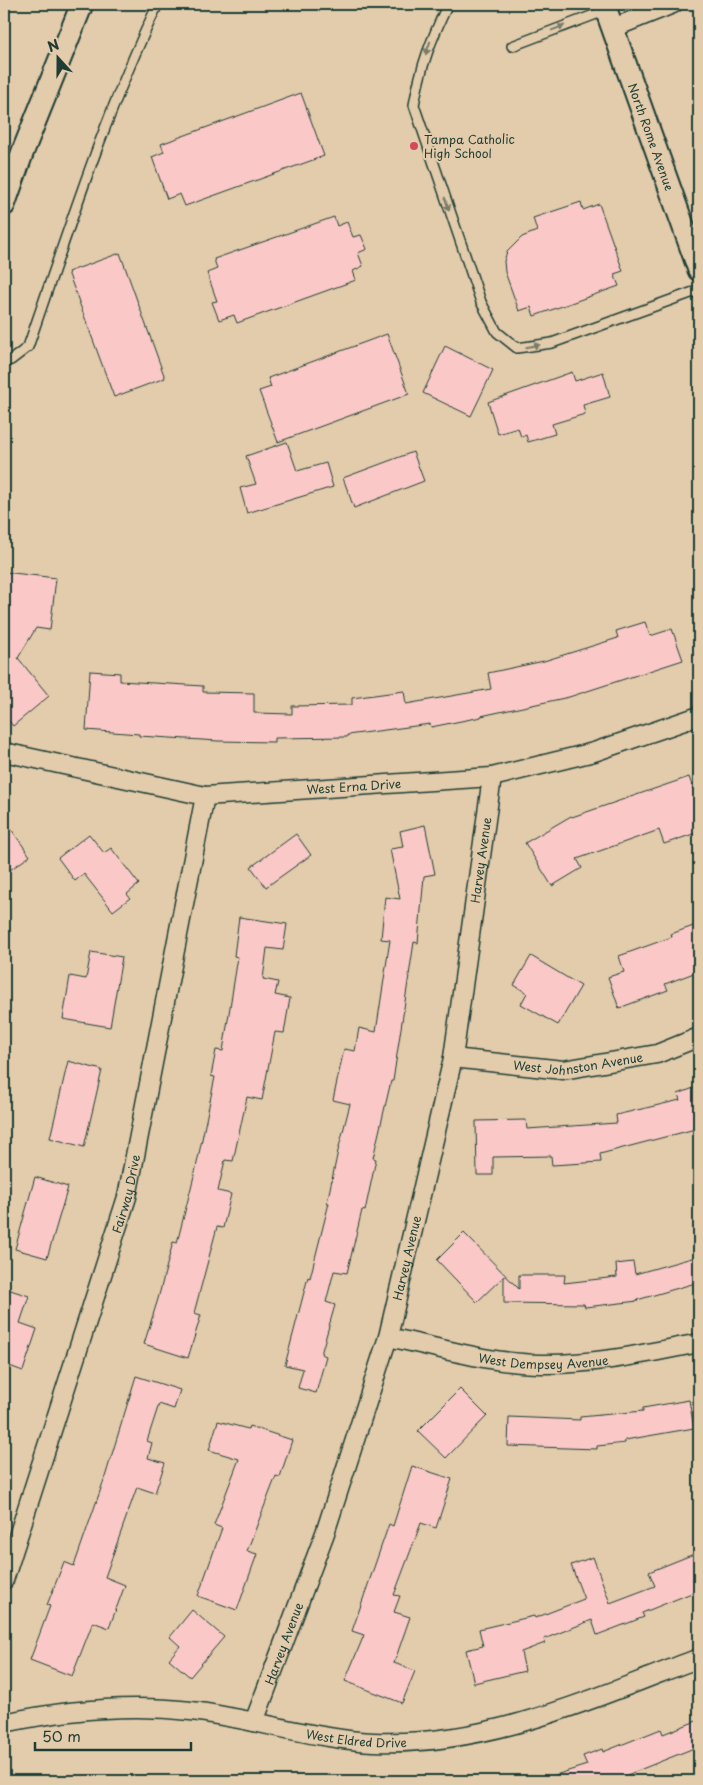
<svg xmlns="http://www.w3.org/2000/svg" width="703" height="1785" font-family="'Playpen Sans',sans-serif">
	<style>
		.building { fill: #fac9c7; stroke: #1f3d34 }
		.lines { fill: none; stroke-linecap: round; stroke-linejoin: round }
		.service-casing { stroke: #1f3d34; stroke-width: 12 }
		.minor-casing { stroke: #1f3d34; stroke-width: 21 }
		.tertiary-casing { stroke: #1f3d34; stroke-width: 25 }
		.service { stroke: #e3ccac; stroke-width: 9 }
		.minor { stroke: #e3ccac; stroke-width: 18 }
		.tertiary { stroke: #e3ccac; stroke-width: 21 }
		.oneway { fill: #777d6a }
		.poi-dot { fill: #d1495b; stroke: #e3ccac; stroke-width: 2 }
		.labels { text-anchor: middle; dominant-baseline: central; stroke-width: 4; stroke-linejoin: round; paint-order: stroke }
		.street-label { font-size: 12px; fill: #1f3d34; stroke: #e3ccac }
		.poi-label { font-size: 12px; fill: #1f3d34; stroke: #e3ccac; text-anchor: start }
	</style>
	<rect width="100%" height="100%" fill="#e3ccac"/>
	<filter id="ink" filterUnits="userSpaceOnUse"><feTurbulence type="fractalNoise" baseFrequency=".02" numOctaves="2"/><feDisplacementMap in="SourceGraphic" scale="10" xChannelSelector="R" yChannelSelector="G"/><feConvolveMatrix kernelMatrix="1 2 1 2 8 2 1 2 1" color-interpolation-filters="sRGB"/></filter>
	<g filter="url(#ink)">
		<path class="building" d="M301,93L324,156L185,206L180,194L167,199L152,157L164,152L161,144Z
			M581,202L583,210L599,204L623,271L614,274L619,286L534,316L531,307L519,311L505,272L504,261L507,252L522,237L537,231L533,218Z
			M334,217L337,226L347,222L353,237L361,235L367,249L358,253L363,266L353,271L356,280L237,323L234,315L219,320L212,302L217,301L207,273L217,269L214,259Z
			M120,253L165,378L114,397L68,272Z
			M387,334L409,394L278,442L259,391L271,387L268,378Z
			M445,346L493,370L471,416L423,393Z
			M572,372L575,381L603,372L610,397L583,405L585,414L552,424L555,434L528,442L526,435L521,437L518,428L498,434L488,402Z
			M287,442L297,471L326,463L333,487L247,513L240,488L256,484L246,456Z
			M413,452L424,481L354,508L343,478Z
			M4,572L56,578L50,630L36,628L18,658L49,696L13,726L4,715Z
			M645,622L650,636L672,629L683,660L569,697L481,716V717L431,727L430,724L347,735V737L274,738V742L218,741L139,736V734L86,730L90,671L120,673V681L203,686V692L254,693V713L292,714V706L352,705V698L404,691L406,704L491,689L488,673L544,661L618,638L616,631Z
			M689,777L699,805V832L664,844L659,830L577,859L582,868L552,886L525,843L571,816L572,817Z
			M4,819L30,856L4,874Z
			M425,825L435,874L424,876L418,943L414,942L393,1081H391L373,1158L376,1159L365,1211L362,1210L347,1273L334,1271L326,1302L335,1305L321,1354L326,1356L316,1393L298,1388L303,1369L285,1365L308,1277L310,1278L329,1203H327L338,1151L350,1104L333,1100L344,1049L355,1051L359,1028L376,1032L390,940L381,939L385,897L400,899L390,849L403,847L400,831Z
			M89,834L104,853L111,848L139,884L127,894L130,898L113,911L84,874L75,881L58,858Z
			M296,834L311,855L266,887L251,867Z
			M239,917L287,924L283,950L267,948L263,979L278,982L275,995L290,998L284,1033L275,1032L262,1100L247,1097L233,1161L225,1160L218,1191L231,1194L223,1228L217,1227L194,1313L201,1315L188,1358L144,1344L158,1299L173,1242L177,1243L196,1168L215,1077L211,1076L216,1050L223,1051L238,957L234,956Z
			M699,924V971L665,984L668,990L619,1008L608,977L624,972L619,956L672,937L671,934Z
			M91,952L122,957L110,1027L63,1019L70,976L86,979Z
			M531,956L581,986L558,1025L521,1004L527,993L514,985Z
			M68,1061L102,1070L84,1147L50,1138Z
			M699,1086V1128L600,1154L601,1162L552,1165L551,1156L493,1157V1175H477L476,1121L526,1120L527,1129L617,1123L616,1115L680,1100L678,1094Z
			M35,1177L68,1187L47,1258L15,1249Z
			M464,1233L519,1289V1275H565L564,1283L617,1277L616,1264L633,1262L635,1274L699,1256V1282L637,1300L638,1301L585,1307L584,1304L504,1303V1276L477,1302L437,1260Z
			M4,1288L29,1296L20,1323L37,1329L23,1371L4,1364Z
			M136,1376L180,1390L174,1409L159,1404L147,1441L152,1443L148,1458L165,1463L155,1493L137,1487L105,1577L125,1585L109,1628L93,1622L72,1676L30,1660L50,1606L47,1605L64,1562L74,1566L105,1477Z
			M460,1389L487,1416L446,1458L418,1431Z
			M689,1400L694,1428L625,1440V1443L597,1446V1449L508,1446L509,1417L580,1420V1417L643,1411V1408Z
			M218,1421L248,1429L249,1426L292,1440L280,1477L276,1476L247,1551L257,1554L237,1610L198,1596L222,1528L214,1525L239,1459L209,1450Z
			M412,1466L452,1479L436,1528L421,1523L394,1595L400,1596L394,1612L410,1617L394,1663L415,1671L402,1703L345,1681L364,1635L352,1631L389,1524L393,1526Z
			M699,1552V1590L642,1613L644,1617L597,1635L592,1620L544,1639L545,1643L521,1652L525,1671L474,1683L466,1650L483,1646L479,1629L534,1616L535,1618L584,1599L571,1565L593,1557L610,1603L655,1586L649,1572Z
			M192,1610L224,1637L190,1677L169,1659L180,1646L170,1637Z
			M699,1720V1746L622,1777L623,1781H547L546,1778L587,1765L583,1756L602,1749L603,1752L661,1729L663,1734Z"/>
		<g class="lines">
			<g class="service-casing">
				<path id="service" d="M448,4C431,40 421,65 414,105L481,302L497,332L517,348L552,343L699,290
					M512,46L607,10
					M4,362L11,360L28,347C68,231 105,114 158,4"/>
			</g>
			<g class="minor-casing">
				<g id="minor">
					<path d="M613,28L673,4"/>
					<path id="s1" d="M4,752L205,796L492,777L594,752L699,716"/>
					<path id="s2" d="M453,1058L563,1070L657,1054L699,1037"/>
					<path id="s3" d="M388,1337C436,1347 493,1364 541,1364C595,1365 647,1353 699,1343"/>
					<path id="s4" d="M4,1580L127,1197L205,796"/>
					<path id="s5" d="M254,1722L325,1533L388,1337L453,1058L492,777"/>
					<path id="s6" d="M4,1723C64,1710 130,1704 191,1711C252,1718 312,1739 373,1742C488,1747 594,1698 699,1658"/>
				</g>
			</g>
			<g class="tertiary-casing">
				<g id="tertiary">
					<path id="s7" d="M604,4L699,270"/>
					<path d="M4,205L23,151L82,4"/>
				</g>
			</g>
			<use href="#service" class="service"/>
			<use href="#minor" class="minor"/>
			<use href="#tertiary" class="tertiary"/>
		</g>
		<defs><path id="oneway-solid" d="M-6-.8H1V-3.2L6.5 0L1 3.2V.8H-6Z" transform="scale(1.25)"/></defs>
		<g class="oneway">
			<use href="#oneway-solid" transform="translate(558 28) rotate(-21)"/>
			<use href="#oneway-solid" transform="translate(428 48) rotate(109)"/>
			<use href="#oneway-solid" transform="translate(447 204) rotate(71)"/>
			<use href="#oneway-solid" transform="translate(533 346) rotate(-9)"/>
		</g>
	</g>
	<circle class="poi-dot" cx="414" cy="146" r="5"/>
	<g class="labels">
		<g class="street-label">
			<text stroke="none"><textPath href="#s7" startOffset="141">North Rome Avenue</textPath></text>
			<text stroke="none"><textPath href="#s1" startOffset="355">West Erna Drive</textPath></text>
			<text stroke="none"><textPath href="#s5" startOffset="894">Harvey Avenue</textPath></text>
			<text stroke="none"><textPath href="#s2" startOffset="126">West Johnston Avenue</textPath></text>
			<text stroke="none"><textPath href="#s4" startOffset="405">Fairway Drive</textPath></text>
			<text stroke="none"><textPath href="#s5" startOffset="489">Harvey Avenue</textPath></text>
			<text stroke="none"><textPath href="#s3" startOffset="158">West Dempsey Avenue</textPath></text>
			<text stroke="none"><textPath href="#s5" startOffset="84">Harvey Avenue</textPath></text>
			<text stroke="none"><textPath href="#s6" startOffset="356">West Eldred Drive</textPath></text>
		</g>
		<g class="poi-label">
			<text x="424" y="139">Tampa Catholic<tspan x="424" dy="14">High School</tspan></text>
		</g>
	</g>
	<rect width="703" height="1785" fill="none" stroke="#e3ccac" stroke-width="20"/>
	<rect x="10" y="10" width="683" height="1765" fill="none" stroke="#1f3d34" stroke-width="2" filter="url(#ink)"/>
	<g transform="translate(58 58) rotate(339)" stroke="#e3ccac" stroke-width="4" paint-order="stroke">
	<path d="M0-4L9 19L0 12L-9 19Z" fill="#1f3d34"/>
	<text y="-8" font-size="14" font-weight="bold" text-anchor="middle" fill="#1f3d34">N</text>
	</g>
	<path d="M35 1742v8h156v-8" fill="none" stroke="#1f3d34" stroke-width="2.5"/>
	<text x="42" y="1742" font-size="15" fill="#1f3d34" stroke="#e3ccac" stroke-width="4" paint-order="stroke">50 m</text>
</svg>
